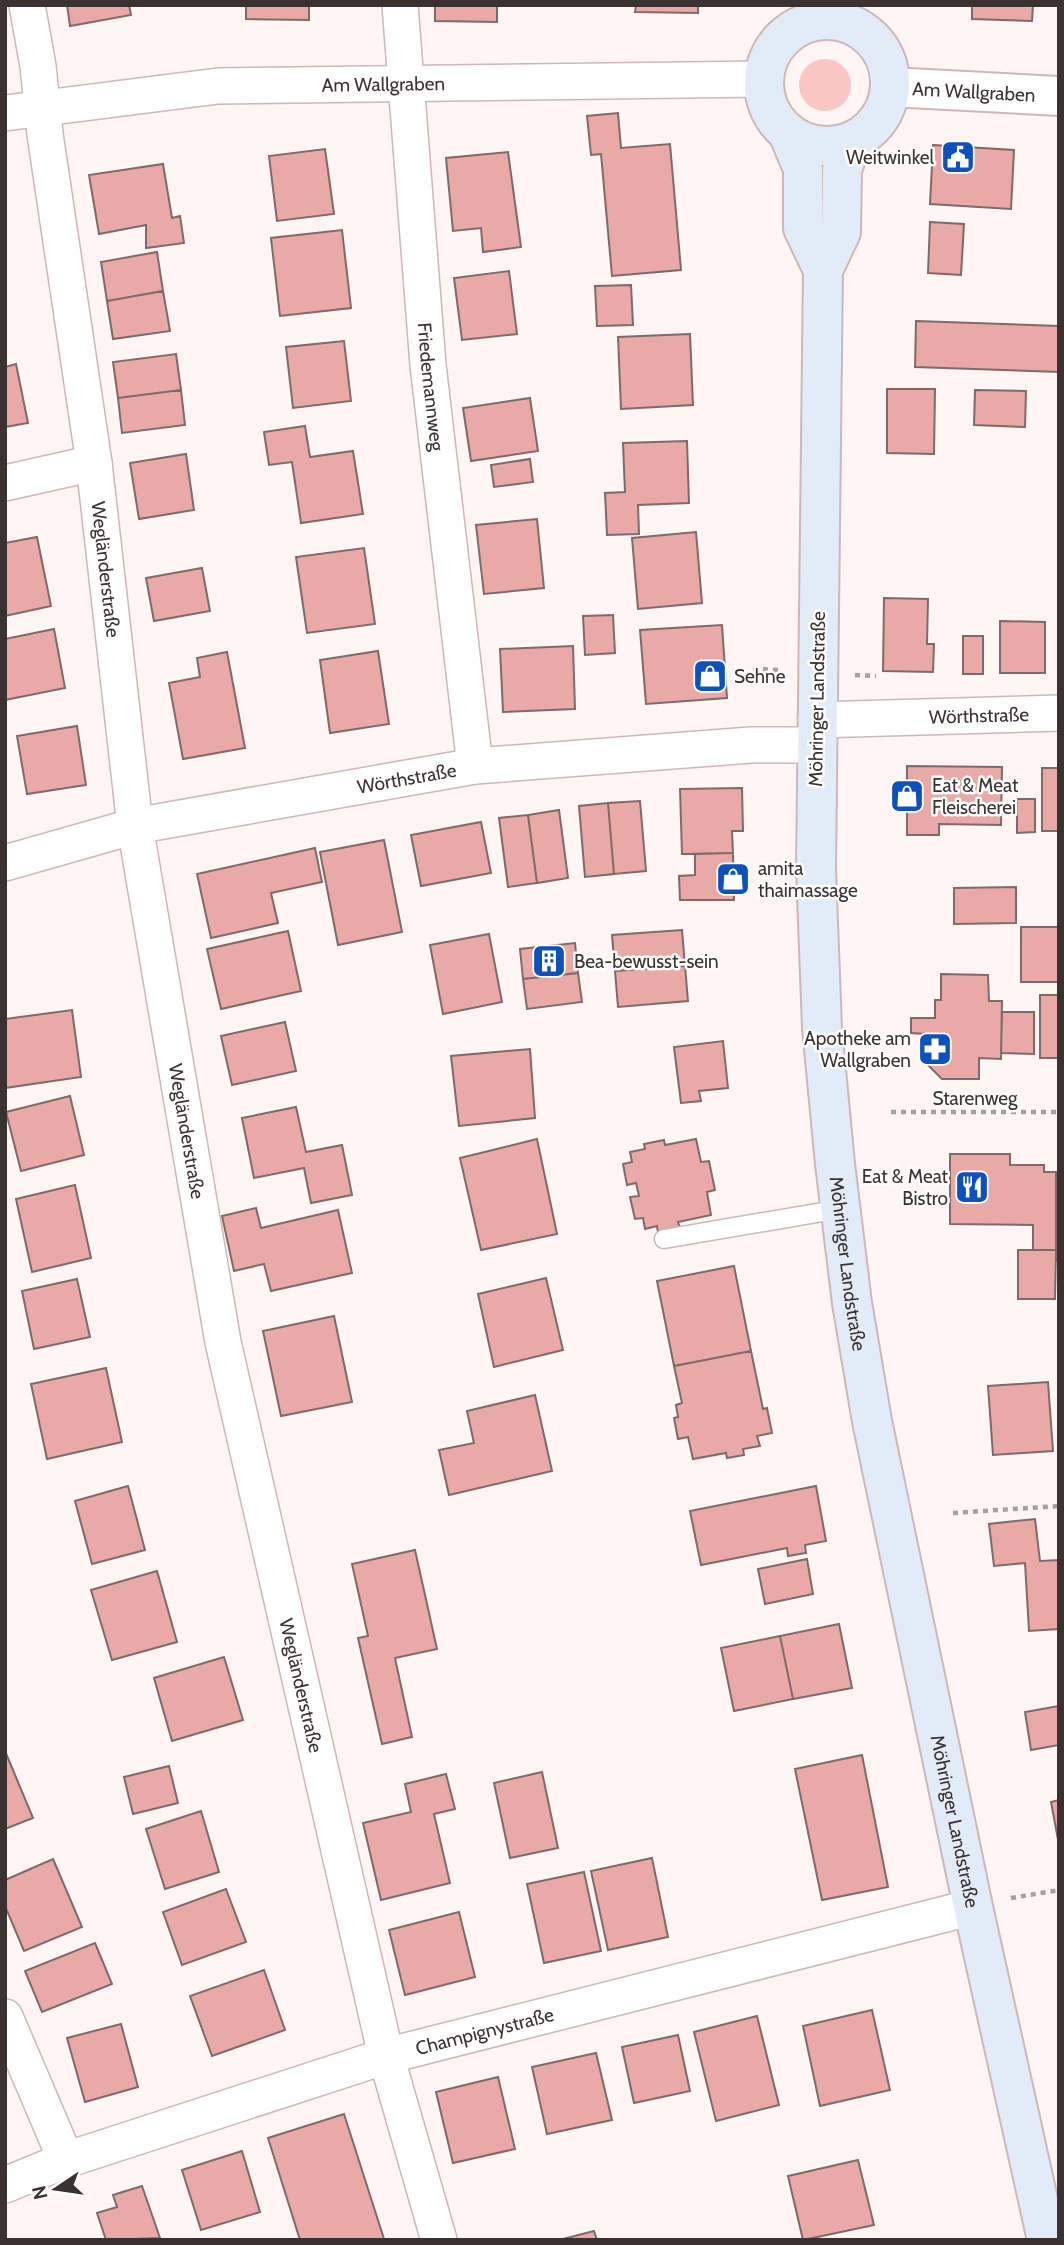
<svg xmlns="http://www.w3.org/2000/svg" width="1064" height="2245" font-family="Cabin,sans-serif">
	<style>
		.green { fill: #fbc7c4 }
		.building { fill: #e9a9a6; stroke: #806a69; stroke-width: 2 }
		.lines { fill: none; stroke-linecap: round; stroke-linejoin: round }
		.service-casing { stroke: #cfb7b6; stroke-width: 21 }
		.minor-casing { stroke: #cfb7b6; stroke-width: 38 }
		.tertiary-casing { stroke: #cfb7b6; stroke-width: 42 }
		.secondary-casing { stroke: #cfb7b6; stroke-width: 42 }
		.path { stroke: #a89e9d; stroke-width: 4.5; stroke-dasharray: 5 5; stroke-linecap: butt }
		.service { stroke: #fff; stroke-width: 18 }
		.minor { stroke: #fff; stroke-width: 35 }
		.tertiary { stroke: #fff; stroke-width: 38 }
		.secondary { stroke: #e2ebf8; stroke-width: 38 }
		.labels { text-anchor: middle; dominant-baseline: central; stroke-width: 5; stroke-linejoin: round; paint-order: stroke }
		.street-label { font-size: 19px; fill: #3b3131; stroke: #fff }
		.poi-label { font-size: 19px; fill: #3b3131; stroke: #fff; text-anchor: start }
	</style>
	<rect width="100%" height="100%" fill="#fff5f4"/>
	<path class="green" d="M799 85a26 26 0 1 1 52 0a26 26 0 1 1-52 0Z"/>
	<path class="building" d="M67,5H129L131,15L70,26Z
		M246,5H309V20L246,19Z
		M435,5H497V22L435,21Z
		M636,5H698V13L635,12Z
		M972,5H1033L1032,21L972,19Z
		M618,113L621,148L670,144L681,270L612,276L601,154L591,155L587,116Z
		M933,145L1014,150L1011,209L930,204Z
		M325,149L334,214L277,221L269,156Z
		M508,152L521,247L483,252L481,228L453,231L446,158Z
		M163,164L172,218L180,216L184,243L146,248V225L99,234L89,175Z
		M930,222L964,224L961,275L928,273Z
		M342,230L351,308L280,316L271,238Z
		M157,252L163,291L107,301L101,262Z
		M509,271L517,334L462,340L454,278Z
		M631,285L633,325L597,326L595,286Z
		M163,291L170,331L113,339L107,301Z
		M916,321L1059,326V372L915,367Z
		M690,334L693,405L621,409L618,337Z
		M344,341L351,401L293,408L286,347Z
		M176,354L181,390L118,398L113,362Z
		M16,364L28,423L5,427V367Z
		M887,389H935L934,454L887,453Z
		M181,390L185,425L122,433L118,398Z
		M975,390L1026,391L1025,427L974,425Z
		M530,398L538,451L471,461L463,408Z
		M305,426L310,457L353,451L363,514L301,523L292,462L269,465L264,432Z
		M687,441L689,503L638,505L639,534L607,535L605,493L625,492L623,443Z
		M186,454L194,510L139,519L130,463Z
		M530,459L533,482L494,487L491,465Z
		M537,519L544,588L484,594L476,525Z
		M696,532L702,603L638,609L632,538Z
		M37,537L51,606L5,616V543Z
		M364,548L375,624L307,633L296,557Z
		M202,568L210,611L154,621L146,578Z
		M884,598L928,599L927,644H934L933,672L883,671Z
		M613,615L615,653L585,655L583,616Z
		M1000,621L1045,622V673H1000Z
		M722,625L727,698L646,704L640,630Z
		M54,629L65,688L5,700V639Z
		M963,636H983V674H963Z
		M573,646L575,709L503,712L500,649Z
		M378,651L389,724L330,733L320,660Z
		M227,652L245,748L183,759L169,683L200,677L197,658Z
		M77,726L86,785L27,794L17,736Z
		M907,766L1002,767L1001,825L939,824V835H907Z
		M1042,768H1059V831H1042Z
		M742,788L743,831H732L733,853L682,854L680,789Z
		M1017,799H1035V832L1017,833Z
		M640,801L646,871L614,874L608,803Z
		M608,803L614,874L585,877L579,806Z
		M559,810L568,878L537,883L528,815Z
		M528,815L537,883L508,887L499,818Z
		M481,822L491,873L421,886L411,835Z
		M384,840L402,932L338,945L320,852Z
		M315,848L322,882L271,893L278,923L211,938L197,874Z
		M733,853L734,900H680L679,876L695,875V854Z
		M1016,887V923L954,924V888Z
		M1021,927H1059V982H1021Z
		M682,930L685,966L615,971L612,935Z
		M288,931L301,991L221,1009L207,949Z
		M489,934L502,1002L443,1014L430,945Z
		M575,943L578,973L523,979L520,949Z
		M685,966L688,1001L618,1007L615,971Z
		M578,973L582,1002L527,1009L523,979Z
		M941,974L988,975L989,1001H1002L1001,1059L979,1058V1079H942L924,1061L925,1034L911,1033V1018H935V1000H941Z
		M1040,995H1059V1058H1040Z
		M72,1010L81,1077L5,1088V1019Z
		M1002,1012H1034V1054L1001,1053Z
		M285,1022L296,1071L232,1085L221,1036Z
		M723,1041L728,1088L699,1091L701,1101L681,1103L674,1047Z
		M530,1049L535,1118L459,1126L451,1056Z
		M70,1096L84,1155L21,1171L6,1112Z
		M296,1107L306,1152L342,1145L352,1195L311,1203L304,1168L254,1178L242,1118Z
		M537,1139L557,1234L481,1250L460,1158Z
		M696,1139L701,1162L709,1161L715,1190L707,1192L711,1215L678,1222L680,1228L658,1232L657,1226L645,1229L643,1218L635,1219L630,1197L639,1196L636,1183L627,1185L623,1164L632,1162L630,1152L645,1149L644,1144L664,1140L665,1145Z
		M950,1154H1010V1165H1044V1172H1056V1250H1033V1225L950,1224Z
		M75,1185L91,1258L32,1272L16,1199Z
		M1057,1197H1059V1261H1056Z
		M256,1208L261,1228L338,1210L352,1273L271,1291L264,1264L234,1271L222,1216Z
		M1018,1250H1056L1055,1299H1018Z
		M734,1266L751,1351L674,1366L657,1281Z
		M546,1278L563,1350L494,1367L478,1294Z
		M77,1279L90,1337L34,1349L22,1291Z
		M334,1316L352,1402L281,1416L263,1331Z
		M751,1351L763,1409L767,1408L772,1433L757,1436L760,1446L743,1449L744,1455L727,1458L726,1453L693,1459L688,1437L678,1439L674,1418L678,1417L676,1405L682,1403L674,1366Z
		M106,1368L122,1442L47,1459L31,1384Z
		M1048,1382L1053,1451L993,1455L988,1386Z
		M535,1395L552,1471L449,1495L439,1450L474,1443L467,1411Z
		M128,1486L145,1550L92,1564L75,1501Z
		M816,1486L826,1541L805,1545L806,1553L788,1556L787,1548L701,1565L690,1511Z
		M1035,1519L1040,1561L1059,1560V1629L1029,1631L1025,1563L994,1566L989,1524Z
		M415,1550L437,1649L395,1658L412,1737L382,1744L358,1638L368,1636L352,1564Z
		M807,1559L813,1594L765,1604L758,1569Z
		M157,1571L177,1642L112,1660L91,1590Z
		M839,1624L852,1688L793,1699L780,1636Z
		M780,1636L793,1699L734,1711L721,1648Z
		M224,1657L243,1720L172,1741L154,1678Z
		M1059,1706V1745L1031,1750L1025,1712Z
		M5,1751L33,1818L5,1829Z
		M862,1755L888,1887L822,1900L795,1769Z
		M169,1766L178,1803L133,1814L124,1777Z
		M542,1772L558,1848L510,1858L494,1783Z
		M446,1774L455,1809L434,1814L450,1883L381,1900L363,1823L411,1812L405,1784Z
		M1059,1800V1845L1051,1802Z
		M201,1811L219,1872L165,1889L146,1829Z
		M652,1858L668,1937L608,1950L591,1871Z
		M53,1859L82,1927L24,1951L5,1906V1880Z
		M584,1872L601,1951L544,1963L527,1884Z
		M226,1889L246,1942L182,1965L163,1912Z
		M459,1912L475,1977L405,1995L389,1930Z
		M95,1943L112,1984L42,2012L25,1971Z
		M264,1970L285,2030L212,2056L190,1996Z
		M872,2010L890,2090L820,2106L803,2026Z
		M757,2016L779,2105L716,2121L694,2032Z
		M121,2024L138,2087L85,2102L67,2038Z
		M678,2035L690,2091L634,2103L622,2047Z
		M596,2053L612,2120L547,2134L532,2067Z
		M498,2077L515,2149L453,2163L436,2092Z
		M344,2114L384,2239L300,2240L268,2138Z
		M242,2151L260,2212L201,2230L182,2170Z
		M858,2160L874,2225L803,2240L788,2176Z
		M142,2186L160,2238L106,2240L97,2213L117,2207L113,2195Z
		M594,2231L597,2240H559Z"/>
	<g class="lines">
		<g class="service-casing">
			<path id="service" d="M664,1239L840,1209"/>
		</g>
		<g class="minor-casing">
			<g id="minor">
				<path id="s1" d="M27,5L38,66L45,134L94,463L135,826L223,1342L386,2056L439,2240"/>
				<path id="s2" d="M400,5L428,365L475,766"/>
				<path id="s3" d="M5,113L218,86L763,79"/>
				<path d="M5,483L94,463"/>
				<path id="s4" d="M816,720L1059,713"/>
				<path id="s5" d="M5,863L135,826L475,766L751,745H816"/>
				<path d="M5,2017L66,2160"/>
				<path id="s6" d="M5,2185L66,2160L386,2056L973,1907"/>
			</g>
		</g>
		<g class="tertiary-casing">
			<g id="tertiary">
				<path id="s7" d="M890,87L1059,96"/>
			</g>
		</g>
		<g class="secondary-casing">
			<g id="secondary">
				<circle cx="827" cy="83" r="63"/>
				<path d="M788,133L803,169V228L823,270"/>
				<path id="s8" d="M852,141L842,170L841,232L823,270L816,869L822,1028L835,1164L852,1303L872,1421L973,1907L1047,2240"/>
			</g>
		</g>
		<path class="path" d="M753,669L780,670
			M855,675L876,676
			M891,1112H1059
			M953,1513L1059,1506
			M1011,1898L1059,1890"/>
		<use href="#service" class="service"/>
		<use href="#minor" class="minor"/>
		<use href="#tertiary" class="tertiary"/>
		<use href="#secondary" class="secondary"/>
	</g>
	<defs>
		<g id="civic-square" transform="scale(1.75)"><rect x="-9" y="-9" width="18" height="18" rx="4" fill="#0c51bc" stroke="#fff"/><path d="M-.6-6.5H3V-4.5H.6V-3L4-1V1h2V6H-6V1h2V-1L-.6-3ZM-1.2 2.5V6h2.4V2.5Z" fill="#fff"/></g>
		<g id="shop-square" transform="scale(1.75)"><rect x="-9" y="-9" width="18" height="18" rx="4" fill="#0c51bc" stroke="#fff"/><path d="M-5-2.5h2.3a2.7 3.5 0 0 1 5.4 0H5L5.5 6h-11ZM-1.5-2.5h3a1.5 2.3 0 0 0-3 0Z" fill="#fff"/></g>
		<g id="building-square" transform="scale(1.75)"><rect x="-9" y="-9" width="18" height="18" rx="4" fill="#0c51bc" stroke="#fff"/><path d="M-4-6H4V6H1V3H-1V6H-4ZM-2.5-4.3h1.7v1.8h-1.7ZM.8-4.3h1.7v1.8H.8ZM-2.5-1h1.7V.8h-1.7ZM.8-1h1.7V.8H.8Z" fill="#fff"/></g>
		<g id="pharmacy-square" transform="scale(1.75)"><rect x="-9" y="-9" width="18" height="18" rx="4" fill="#0c51bc" stroke="#fff"/><path d="M-2-6h4v4h4v4h-4v4h-4v-4h-4v-4h4Z" fill="#fff"/></g>
		<g id="restaurant-square" transform="scale(1.75)"><rect x="-9" y="-9" width="18" height="18" rx="4" fill="#0c51bc" stroke="#fff"/><path d="M-5-6h1v4h1v-4h1v4h1v-4h1v5L-1.5 .5V6h-2V.5L-5-1ZM5-6V6H3V1.5H1.5Q1.5-4 5-6Z" fill="#fff"/></g>
	</defs>
	<g fill-rule="evenodd">
		<use href="#civic-square" x="958" y="157"/>
		<use href="#shop-square" x="710" y="676"/>
		<use href="#shop-square" x="907" y="796"/>
		<use href="#shop-square" x="733" y="879"/>
		<use href="#building-square" x="549" y="961"/>
		<use href="#pharmacy-square" x="935" y="1049"/>
		<use href="#restaurant-square" x="972" y="1187"/>
	</g>
	<g class="labels">
		<g class="street-label">
			<text stroke="none"><textPath href="#s3" startOffset="380">Am Wallgraben</textPath></text>
			<text stroke="none"><textPath href="#s7" startOffset="84">Am Wallgraben</textPath></text>
			<text stroke="none"><textPath href="#s2" startOffset="383">Friedemannweg</textPath></text>
			<text stroke="none"><textPath href="#s1" startOffset="570">Wegländerstraße</textPath></text>
			<text transform="translate(817 699) rotate(-89)">Möhringer Landstraße</text>
			<text stroke="none"><textPath href="#s4" startOffset="163">Wörthstraße</textPath></text>
			<text stroke="none"><textPath href="#s5" startOffset="411">Wörthstraße</textPath></text>
			<text x="975" y="1098">Starenweg</text>
			<text stroke="none"><textPath href="#s1" startOffset="1138">Wegländerstraße</textPath></text>
			<text stroke="none"><textPath href="#s8" startOffset="1130">Möhringer Landstraße</textPath></text>
			<text stroke="none"><textPath href="#s1" startOffset="1704">Wegländerstraße</textPath></text>
			<text stroke="none"><textPath href="#s8" startOffset="1698">Möhringer Landstraße</textPath></text>
			<text stroke="none"><textPath href="#s6" startOffset="504">Champignystraße</textPath></text>
		</g>
		<g class="poi-label">
			<text x="934" y="157" text-anchor="end">Weitwinkel</text>
			<text x="734" y="676">Sehne</text>
			<text x="932" y="785">Eat &amp; Meat<tspan x="932" dy="22">Fleischerei</tspan></text>
			<text x="758" y="868">amita<tspan x="758" dy="22">thaimassage</tspan></text>
			<text x="574" y="961">Bea-bewusst-sein</text>
			<text x="911" y="1038" text-anchor="end">Apotheke am<tspan x="911" dy="22">Wallgraben</tspan></text>
			<text x="948" y="1176" text-anchor="end">Eat &amp; Meat<tspan x="948" dy="22">Bistro</tspan></text>
		</g>
	</g>
	<rect width="1064" height="2245" fill="none" stroke="#3b3131" stroke-width="14"/>
	<g transform="translate(56 2189) rotate(257)" stroke="#ffffff" stroke-width="5" paint-order="stroke">
	<path d="M0-5L12 26L0 18L-12 26Z" fill="#3b3131"/>
	<text y="-10" font-size="19" font-weight="bold" text-anchor="middle" fill="#3b3131">N</text>
	</g>
</svg>
